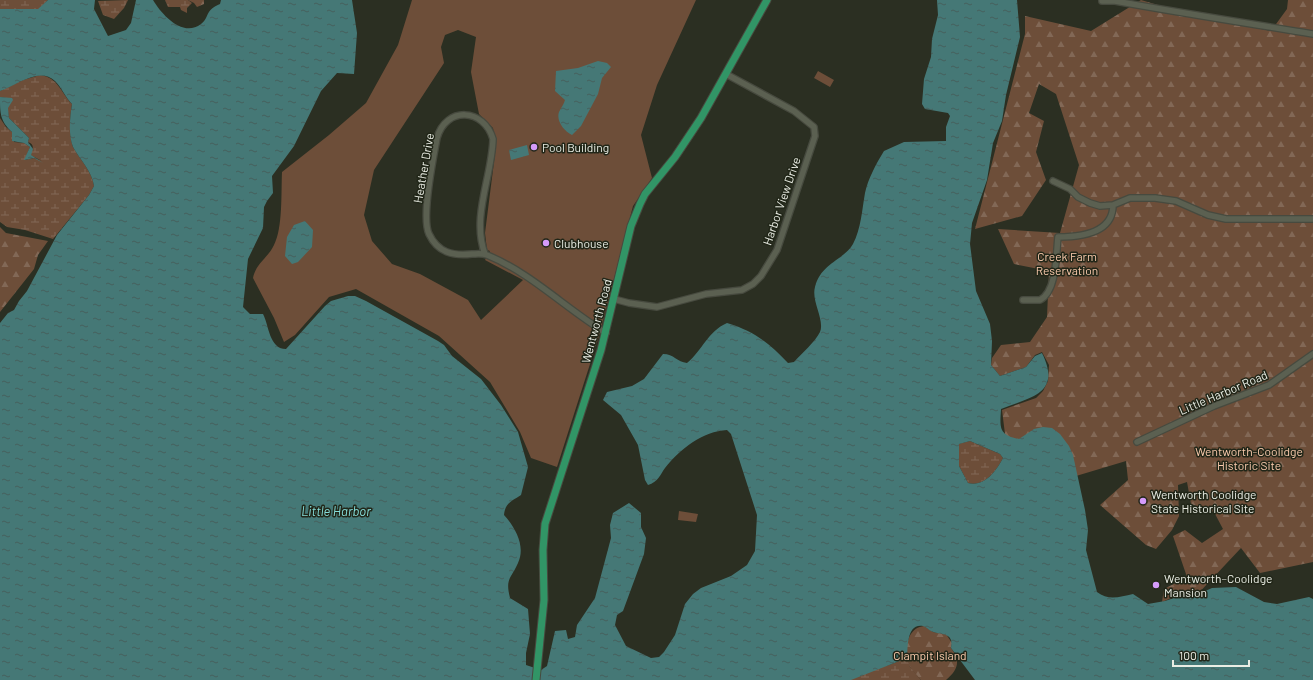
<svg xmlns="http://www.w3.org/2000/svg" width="1313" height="680" font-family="Barlow,sans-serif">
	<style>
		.green { fill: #6d4e39; fill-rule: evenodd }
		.forest { fill: url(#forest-firs) }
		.wetland { fill: url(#wetland-marsh) }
		.water { fill: url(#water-ripples); fill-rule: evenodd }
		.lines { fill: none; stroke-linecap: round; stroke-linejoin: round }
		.minor-casing { stroke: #474a3f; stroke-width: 8 }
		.major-casing { stroke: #474a3f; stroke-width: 9 }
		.minor { stroke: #5b6051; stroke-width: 5.5 }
		.major { stroke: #319566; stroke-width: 7 }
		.poi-dot { fill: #d59bfb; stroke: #212618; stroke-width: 1.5 }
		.labels { text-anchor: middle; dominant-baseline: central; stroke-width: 3; stroke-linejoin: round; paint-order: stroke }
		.poi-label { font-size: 12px; fill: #eaede4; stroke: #212618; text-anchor: start }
		.street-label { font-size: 12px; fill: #eaede4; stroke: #212618 }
		.park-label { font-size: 12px; fill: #fbcbad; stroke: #212618 }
		.water-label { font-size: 13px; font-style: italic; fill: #85ddd9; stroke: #212618 }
	</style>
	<defs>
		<pattern id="forest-firs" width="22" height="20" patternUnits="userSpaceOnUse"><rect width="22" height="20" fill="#6d4e39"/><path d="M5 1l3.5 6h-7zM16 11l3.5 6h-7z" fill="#826856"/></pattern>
		<pattern id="wetland-marsh" width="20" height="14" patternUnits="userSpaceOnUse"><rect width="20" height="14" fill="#6d4e39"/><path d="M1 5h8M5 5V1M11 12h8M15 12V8" fill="none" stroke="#826856"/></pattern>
		<pattern id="water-ripples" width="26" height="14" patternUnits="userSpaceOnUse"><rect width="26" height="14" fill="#457876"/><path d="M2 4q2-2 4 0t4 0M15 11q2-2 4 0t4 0" fill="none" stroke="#46605d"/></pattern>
	</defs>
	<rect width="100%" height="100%" fill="#2b2f22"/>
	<path class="green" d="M412,0H696L657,85L641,135L652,178L633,206L599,336L557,467L531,458L520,432L490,382L439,336L356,289L329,297L295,335L284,342L274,318L253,278C256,263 268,258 274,245C283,228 281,192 282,172L329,135L366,103L398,45ZM458,30L476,37L471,72L474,88L479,114L493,128L496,146L485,233L487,250L490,251L485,260L523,280L481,320L468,300L420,274L392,264L372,241L364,215L374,170L444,63L441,47L445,35Z
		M818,71L834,80L830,87L814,78Z
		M679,511L698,514L696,522L678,520Z"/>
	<path class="forest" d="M188,0H204V4L197,7L194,3Z
		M1141,0L1195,16L1271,31L1287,9L1288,0H1313V562L1260,573L1241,548L1194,598L1176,596L1162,602L1164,589L1187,577L1173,536L1185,530L1202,543L1223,529L1214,512L1191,504L1187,482L1178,485L1179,516L1172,530L1156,549L1146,545L1100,505L1128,480L1126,461L1076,476L1012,442L1005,434L1002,410L1036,398L1043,391L1048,381L1049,365L1042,352L1035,355L1026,367L1000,376L991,365L992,358L1001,345L1030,342L1047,317L1049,271L1014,264L998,229L1060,233L1079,165L1056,94L1039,84L1029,113L1044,121L1036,152L1046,180L1022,216L975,229L1025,34V16L1091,31Z
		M0,227L6,233L48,241L38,255L34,269L0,312Z
		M924,626L933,632L946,634L952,643L951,648C961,661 958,670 946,680H921C917,675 911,670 909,665C904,651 906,628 924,626Z"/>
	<path class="wetland" d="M0,0H48L39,9H0Z
		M128,0L124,8L114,19L103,15L98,1Z
		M165,0H188L192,3L187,8V13L181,10L180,7H168Z
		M40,75C59,78 60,92 72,104C70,114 69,137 73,147C80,160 92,171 94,186L89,195L53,239L25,230L7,227L0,222V118L6,127L12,132L14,142L24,143L30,147L25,160L34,158L42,161L30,155C32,150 36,145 28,142L29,138L9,118L6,98L0,97V91L23,80Z
		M970,441L1000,454L1003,458C996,471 985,487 968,483L959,466L958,444Z
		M907,658L910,667L921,680H827L889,665Z"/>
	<path class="water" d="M48,0H95L94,9L108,36L126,30L131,23L136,0H153C162,15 183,38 201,24C210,17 204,11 220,4L221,0H352L357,33L354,74L337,73L321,91L294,146L272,176L273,193L267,201L264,207L263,228L248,259L243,307L250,314H263C269,325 269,349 286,349L325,306L331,301L348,296H355L366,301L438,341L444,345L452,356L481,379L501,405L518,432L528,467L521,495C512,501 505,503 504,515C515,527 526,546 518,563C511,579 505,578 510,598L528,609L530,634L526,653V665L541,670L547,666L555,631L566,630L568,639L575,637L577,625L595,598L611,538L610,525L613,513L629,503L641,513V527L646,538L644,554L623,611L617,615L615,625L626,646L651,658L659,657L664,652L675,635L685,604L693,594L701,588L731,576L747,565L755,551L757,515L731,434L727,430C703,431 680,449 665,468C660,475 658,482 648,485L645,480L638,445L621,415L603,400L607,392L632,386L644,379L663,354C674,354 677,362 687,363C702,351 708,331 727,323C754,331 769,343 788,363L794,362C802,353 815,342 820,332C825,320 811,301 815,287C821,263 844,260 853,244C861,229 862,210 865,193C868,179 876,164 884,151L904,142L946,141V127L950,116L948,113L925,109L922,104L924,79L931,57L932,39L938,15L937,0H1017L1020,37L1006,95L1002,121L993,143L987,180L972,223L970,244L976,291L990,324L992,341L991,365L1000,376L1026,367L1035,356L1042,353C1062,394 1031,397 1001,409C1000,427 998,435 1019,439L1034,429L1043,427L1052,428L1060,434L1069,446L1073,455L1085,510L1088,530L1086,550L1097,592C1108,601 1120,597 1133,594L1148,604L1165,601L1189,593L1203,592L1212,588L1236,587L1264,602L1277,604L1309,597L1313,599V680H975L951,648C954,631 941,636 931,631C929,630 926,627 923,626C906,623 908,649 907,658L851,680H0V323L8,313L14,310L19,301L27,291L57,235L89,195L94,186C92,171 80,160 73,147C68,135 70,116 72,104C65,97 62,88 55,81C39,66 16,86 0,91V9H38ZM970,441L1000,454L1003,458C996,471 985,487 968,483L959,466V444Z
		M598,61L607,63L611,67L602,78L598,94L581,126L572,135C564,131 556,121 559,112C561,108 564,104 565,100L555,91L556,71L578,68Z
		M0,97L12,98L13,100L8,108L9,118L29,138L28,142L33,149L31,155L43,163L34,158L24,160L30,147L24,143L12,141V132C0,121 0,113 0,97Z
		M527,145L529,155L511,160L509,150Z
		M305,221L313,230L312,247L298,262L292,264L285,256L287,237L294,225Z"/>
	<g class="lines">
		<g class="minor-casing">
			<path id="minor" d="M1102,1H1115C1181,13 1247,23 1313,34
				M1053,181L1070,189L1078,197L1090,203L1100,206L1113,205L1130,198H1155L1176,201L1208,215L1226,219H1313
				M485,254C471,217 492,177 493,139C484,108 446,106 437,138C433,159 421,217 429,234C438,253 453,256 472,254C476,254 482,253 487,255C531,273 565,308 606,333
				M614,299L629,303L657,307L706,294L742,290L753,284L761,276L777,250L815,136L814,127L794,111L726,74
				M1023,300H1040C1057,291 1056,255 1058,237C1079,237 1113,234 1113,205
				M1137,442L1214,406L1269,385L1313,354"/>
		</g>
		<g class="major-casing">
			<path id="major" d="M536,680L544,600L543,550L545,524L601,350L631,226L640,204L645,194L675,157L701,118L767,0"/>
		</g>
		<use href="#minor" class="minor"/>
		<use href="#major" class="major"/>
	</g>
	<g class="poi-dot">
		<circle cx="534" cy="147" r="4"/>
		<circle cx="546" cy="243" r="4"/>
		<circle cx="1143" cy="501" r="4"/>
		<circle cx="1156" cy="585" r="4"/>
	</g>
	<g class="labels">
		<g class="poi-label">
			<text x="542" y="147">Pool Building</text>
			<text x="554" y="243">Clubhouse</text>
			<text x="1151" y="494">Wentworth Coolidge<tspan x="1151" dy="14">State Historical Site</tspan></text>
			<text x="1164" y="578">Wentworth–Coolidge<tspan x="1164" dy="14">Mansion</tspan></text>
		</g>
		<g class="street-label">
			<text transform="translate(423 168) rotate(-80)">Heather Drive</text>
			<text transform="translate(781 201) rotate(-71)">Harbor View Drive</text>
			<text transform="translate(596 321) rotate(-75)">Wentworth Road</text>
			<text transform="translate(1223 392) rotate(-23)">Little Harbor Road</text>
		</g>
		<g class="park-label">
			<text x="1067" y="256">Creek Farm<tspan x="1067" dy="14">Reservation</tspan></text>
			<text x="1249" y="451">Wentworth-Coolidge<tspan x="1249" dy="14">Historic Site</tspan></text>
			<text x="930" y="655">Clampit Island</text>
		</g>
		<g class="water-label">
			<text x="336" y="511">Little Harbor</text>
		</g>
	</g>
	<path d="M1173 660v6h76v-6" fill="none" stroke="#eaede4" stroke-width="2"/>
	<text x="1179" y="660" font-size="12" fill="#eaede4" stroke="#212618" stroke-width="3" paint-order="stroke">100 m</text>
</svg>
